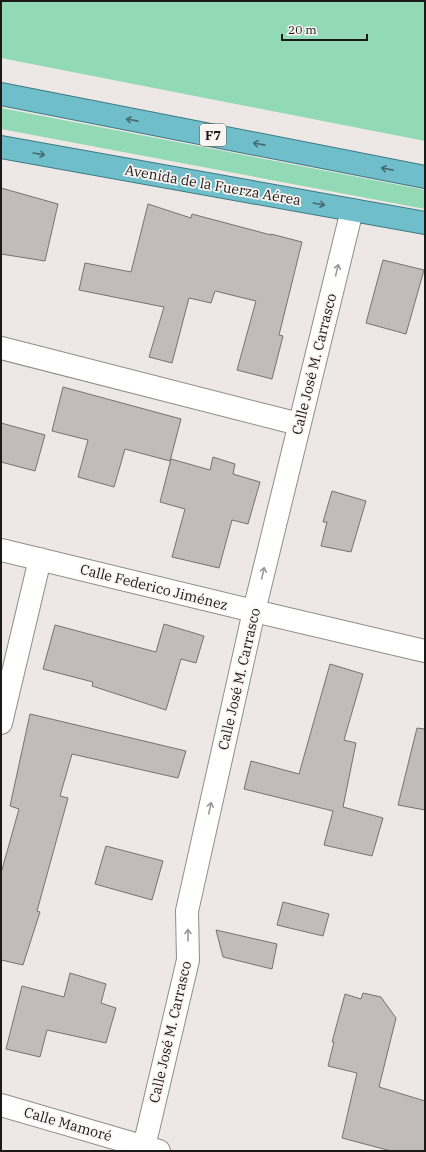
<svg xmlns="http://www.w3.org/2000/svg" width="426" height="1152" font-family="'IBM Plex Serif',serif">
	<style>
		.green { fill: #92d9b5 }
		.building { fill: #c1bbb9; stroke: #777270 }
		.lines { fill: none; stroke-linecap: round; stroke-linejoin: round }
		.minor-casing { stroke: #918c89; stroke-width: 24 }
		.trunk-casing { stroke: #3b7a83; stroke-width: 24 }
		.minor { stroke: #fff; stroke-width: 22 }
		.trunk { stroke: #70beca; stroke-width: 22 }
		.oneway { stroke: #466c72 }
		.oneway2 { stroke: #999898 }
		.labels { text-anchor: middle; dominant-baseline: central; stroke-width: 3.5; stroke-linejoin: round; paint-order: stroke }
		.shield { fill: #faf5f2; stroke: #5f5c5a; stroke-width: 1 }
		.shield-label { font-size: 13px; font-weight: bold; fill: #1c1a19 }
		.street-label { font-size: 14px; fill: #1c1a19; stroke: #faf5f2 }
	</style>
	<rect width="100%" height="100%" fill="#ede8e5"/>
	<path class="green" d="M1,1H425V141L1,58Z
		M1,108L425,190V209L1,129Z"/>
	<path class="building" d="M1,188L58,204L45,261L1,254Z
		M148,204L191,218L192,214L271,235V234L302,242L279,335L283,336L272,379L237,370L256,301L215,291L211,303L189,298L172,363L149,357L164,307L79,290L85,263L131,272Z
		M383,260L424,270L406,334L366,323Z
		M63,387L181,419L170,461L125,449L114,487L78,477L88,440L52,431Z
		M1,423L45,435L35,471L1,462Z
		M213,457L235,464L233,474L260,482L248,524L232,520L219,568L172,557L185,509L160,502L171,459L210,470Z
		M332,491L366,501L351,552L321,546L327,522H323Z
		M164,624L204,636L196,663L181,659L166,710L92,686L93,682L43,669L55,625L156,652Z
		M330,664L363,674L344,740L356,743L343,807L383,818L372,856L324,845L333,811L244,789L251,761L299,774Z
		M30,714L186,751L178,778L72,754L60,796L68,798L37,911L40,912L23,965L1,960V873L19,809L10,806Z
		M417,728L425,729V810L398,805Z
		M106,846L163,861L152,900L95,884Z
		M283,902L329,914L323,936L277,925Z
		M216,930L277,944L272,969L223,957Z
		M70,973L106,984L101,1003L116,1008L106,1043L47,1030L40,1057L6,1049L22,986L64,997Z
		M363,993L381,997L396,1018L379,1087L425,1101V1151H391L342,1138L357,1073L328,1066L334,1042H332L345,994L361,999Z"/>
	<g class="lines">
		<g class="minor-casing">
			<path id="minor" d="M1,348L299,424
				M1,550L254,611L425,651
				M1,723L40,559
				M1,1105L159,1151
				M143,1151L188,960L187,911L254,611L352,210"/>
		</g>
		<g class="trunk-casing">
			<path id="trunk" d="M1,94L425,177
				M1,147L425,223"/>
		</g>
		<use href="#minor" class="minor"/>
		<use href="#trunk" class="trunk"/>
	</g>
	<defs><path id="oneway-shaft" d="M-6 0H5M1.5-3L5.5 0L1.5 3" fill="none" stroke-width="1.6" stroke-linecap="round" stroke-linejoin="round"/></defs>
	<g class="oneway">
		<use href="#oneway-shaft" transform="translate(132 120) rotate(-169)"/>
		<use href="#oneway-shaft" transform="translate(259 144) rotate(-169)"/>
		<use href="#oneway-shaft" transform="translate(39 154) rotate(10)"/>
		<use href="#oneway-shaft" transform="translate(387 169) rotate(-169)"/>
		<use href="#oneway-shaft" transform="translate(319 204) rotate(10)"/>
	</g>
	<g class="oneway2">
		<use href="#oneway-shaft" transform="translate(337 270) rotate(-76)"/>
		<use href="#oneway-shaft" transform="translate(263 573) rotate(-76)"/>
		<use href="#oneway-shaft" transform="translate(210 808) rotate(-78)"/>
		<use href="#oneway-shaft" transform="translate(188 935) rotate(-91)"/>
	</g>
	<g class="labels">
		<rect class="shield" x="200" y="124" width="26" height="22" rx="3"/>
		<g class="shield-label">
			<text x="213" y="135">F7</text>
		</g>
		<g class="street-label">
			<text transform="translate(213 185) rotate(10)">Avenida de la Fuerza Aérea</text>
			<text transform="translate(314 364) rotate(-76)">Calle José M. Carrasco</text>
			<text transform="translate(154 587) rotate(14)">Calle Federico Jiménez</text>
			<text transform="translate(239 679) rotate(-77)">Calle José M. Carrasco</text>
			<text transform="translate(170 1032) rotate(-77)">Calle José M. Carrasco</text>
			<text transform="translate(68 1124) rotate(16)">Calle Mamoré</text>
		</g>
	</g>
	<rect width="426" height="1152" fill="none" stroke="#1c1a19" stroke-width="4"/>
	<path d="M282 34v6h85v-6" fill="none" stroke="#1c1a19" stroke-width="2"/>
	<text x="288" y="34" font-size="12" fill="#1c1a19" stroke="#faf5f2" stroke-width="3" paint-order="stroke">20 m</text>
</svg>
